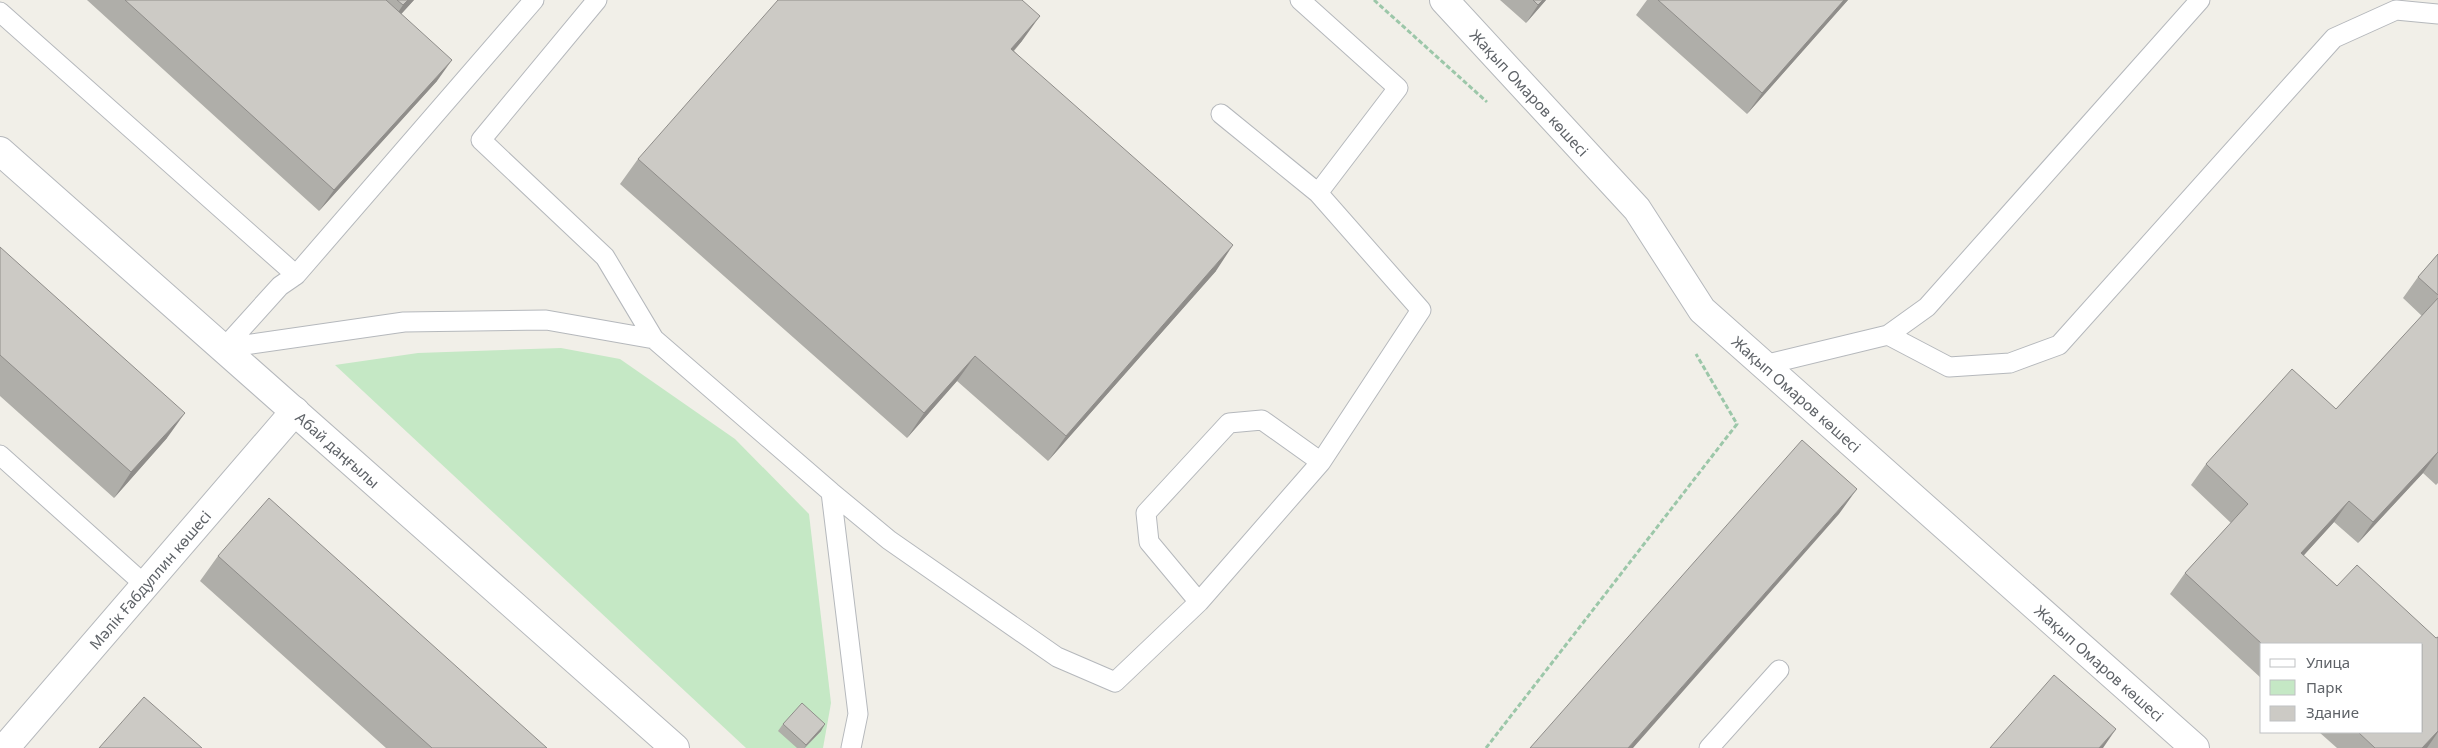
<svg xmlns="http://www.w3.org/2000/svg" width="2438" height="748" font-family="'Noto Sans',sans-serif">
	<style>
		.green { fill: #c5e8c5 }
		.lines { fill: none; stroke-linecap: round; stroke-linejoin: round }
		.service-casing { stroke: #b5b8bc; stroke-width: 21 }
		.minor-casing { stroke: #b5b8bc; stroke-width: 30 }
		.tertiary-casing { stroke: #b5b8bc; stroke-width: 30 }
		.path { stroke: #9cc7a9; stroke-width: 3; stroke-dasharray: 5 2.5; stroke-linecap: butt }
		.service { stroke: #fff; stroke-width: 19 }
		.minor { stroke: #fff; stroke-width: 28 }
		.tertiary { stroke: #fff; stroke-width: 28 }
		.wall { fill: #afaea9 }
		.shaded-wall { fill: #8f8d8a }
		.building { fill: #cccac5; stroke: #8f8d8a }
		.labels { text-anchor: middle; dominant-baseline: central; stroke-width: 5; stroke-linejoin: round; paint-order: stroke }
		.street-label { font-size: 15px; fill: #5f6368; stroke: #fff }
	</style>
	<rect width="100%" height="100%" fill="#f1efe8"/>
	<path class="green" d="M561,348L620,359L735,439L809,514L831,703L823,748H746L335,365L418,353Z"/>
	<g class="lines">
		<g class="service-casing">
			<path id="service" d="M597,0L481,140L605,257L654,339
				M0,12L296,275L280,286L224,348
				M1221,114L1318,193
				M296,275L534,0
				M1888,335L1949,367L2010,363L2059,345L2334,38L2396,10L2438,14
				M224,348L404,322L546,320L654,339L831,492L858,714L851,748
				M1764,365L1888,335L1927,307L2200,0
				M0,455L145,585
				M831,492L889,540L1057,657L1115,682L1199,602L1321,462L1421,310L1318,193L1398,88L1300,0
				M1199,602L1149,542L1146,513L1229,423L1262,420L1321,462
				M1709,748L1779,670"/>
		</g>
		<g class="minor-casing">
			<g id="minor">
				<path id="s1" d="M1444,0L1637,209L1702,310L2195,748"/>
				<path id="s2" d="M5,748L295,411"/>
			</g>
		</g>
		<g class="tertiary-casing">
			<g id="tertiary">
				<path id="s3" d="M0,151L675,748"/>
			</g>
		</g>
		<path class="path" d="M1374,0L1487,102
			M1486,748L1737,424L1696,354"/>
		<use href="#service" class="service"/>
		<use href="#minor" class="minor"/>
		<use href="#tertiary" class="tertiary"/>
	</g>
	<path class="wall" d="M87,0H414L401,14L437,81L319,211Z
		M1500,0H1546L1526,23Z
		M1647,0H1848L1747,114L1636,15Z
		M1022,41L1014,51L1216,271L1048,461L957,381L907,438L620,184L638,159Z
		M0,247L167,438L114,498L0,396Z
		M2438,254V483L2436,485L2423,473L2358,543L2334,522L2303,556L2337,586L2436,638L2438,637V748H2337L2319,732H2422L2262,644V679L2170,594L2185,573L2231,523L2191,485L2206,464L2336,409L2422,316L2403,298L2418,277Z
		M218,556L547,748H386L200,581Z
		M783,724L821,731L805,748H797L778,731Z"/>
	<path class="shaded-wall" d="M408,0H414L384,33L403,5Z
		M1543,0H1546L1526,23L1538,5Z
		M1844,0H1848L1747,114L1762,93Z
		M1040,16L1022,41L993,74L1011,49Z
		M452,60L437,81L319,211L334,190Z
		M1233,245L1216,271L1048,461L1066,436Z
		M975,356L957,381L907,438L924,413Z
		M185,413L167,438L114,498L131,472Z
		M2438,452L2423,473L2358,543L2373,522Z
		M1857,489L1839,514L1633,748H1628Z
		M2349,501L2334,522L2286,575L2301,553Z
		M825,724L821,731L804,748L806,745Z
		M2116,729L2103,748H2099Z
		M2438,731V732L2427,748H2422Z"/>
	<path class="building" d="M125,0H386L452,60L334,190Z
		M397,0H408L403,5Z
		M778,0H1022L1040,16L1011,49L1233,245L1066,436L975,356L924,413L638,159Z
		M1533,0H1543L1538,5Z
		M1658,0H1844L1762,93Z
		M0,247L185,413L131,472L0,355Z
		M2438,254V295L2418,277Z
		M2438,298V452L2373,522L2349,501L2301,553L2337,586L2357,565L2436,638L2438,637V731L2422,748H2375L2358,732H2422V644H2262L2185,573L2248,504L2206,464L2292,369L2336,409Z
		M1802,440L1857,489L1628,748H1530Z
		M269,498L547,748H432L218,556Z
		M2054,675L2116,729L2099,748H1990Z
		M144,697L202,748H99Z
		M802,703L825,724L806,745L783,724Z"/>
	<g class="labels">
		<g class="street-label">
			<text stroke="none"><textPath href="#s1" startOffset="126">Жақып Омаров көшесі</textPath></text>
			<text stroke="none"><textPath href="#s1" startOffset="531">Жақып Омаров көшесі</textPath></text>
			<text stroke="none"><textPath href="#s3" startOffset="451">Абай даңғылы</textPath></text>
			<text stroke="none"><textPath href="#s2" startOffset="222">Мәлік Ғабдуллин көшесі</textPath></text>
			<text stroke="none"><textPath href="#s1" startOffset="936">Жақып Омаров көшесі</textPath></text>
		</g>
	</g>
	<rect x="2260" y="643" width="162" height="90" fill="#ffffff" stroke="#bfc1c3"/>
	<rect x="2270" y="659" width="25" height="8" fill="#ffffff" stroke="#bfc1c3"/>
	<text x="2306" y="668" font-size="15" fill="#5f6368">Улица</text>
	<rect x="2270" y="680" width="25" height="15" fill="#c5e8c5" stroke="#bfc1c3"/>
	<text x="2306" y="693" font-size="15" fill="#5f6368">Парк</text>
	<rect x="2270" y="706" width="25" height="15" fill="#cccac5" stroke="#bfc1c3"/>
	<text x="2306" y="718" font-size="15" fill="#5f6368">Здание</text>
</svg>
